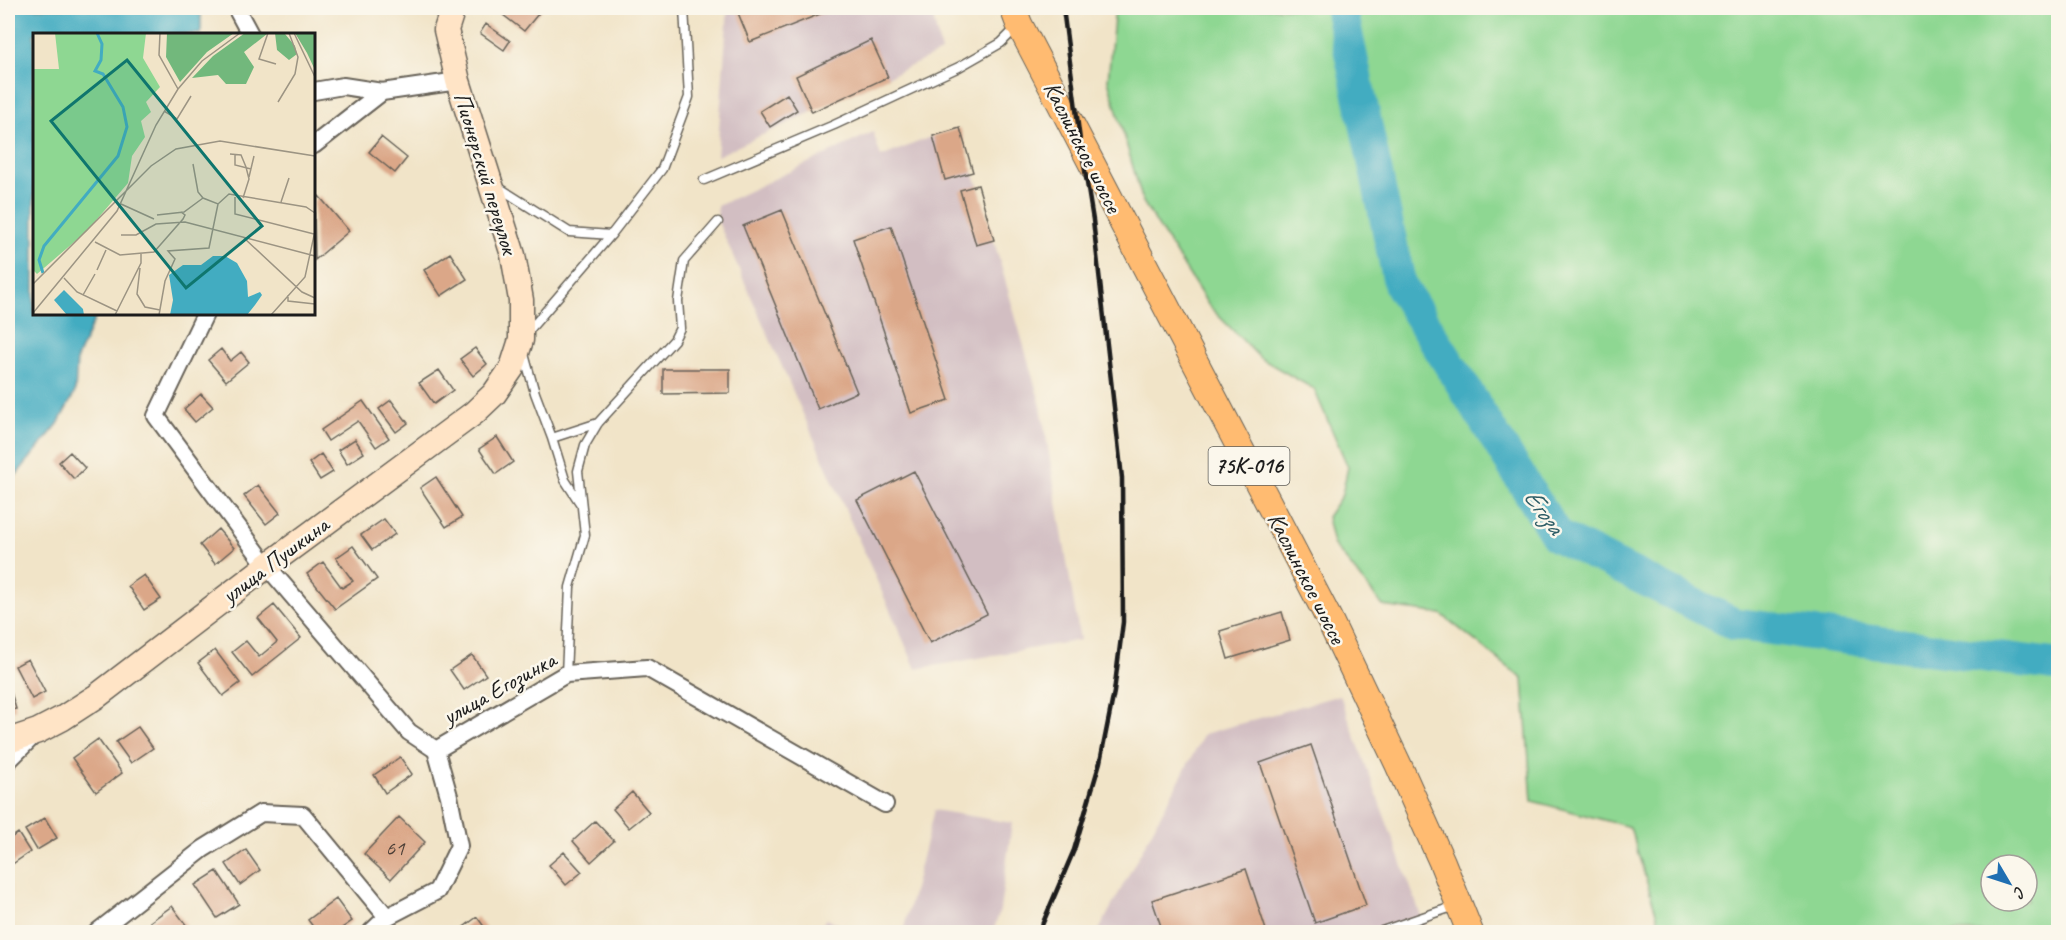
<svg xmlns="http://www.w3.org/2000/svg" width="2066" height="940" font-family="Caveat,sans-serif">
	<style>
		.industrial { fill: #d2bec2 }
		.green { fill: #8ed792; stroke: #557a57; stroke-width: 1.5; fill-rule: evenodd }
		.water { fill: #42acc1; stroke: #2f646e; stroke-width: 1.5 }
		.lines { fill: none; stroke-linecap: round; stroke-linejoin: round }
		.river { stroke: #42acc1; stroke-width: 33 }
		.building { fill: #dba788 }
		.lane-casing { stroke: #676258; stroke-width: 11 }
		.street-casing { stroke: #676258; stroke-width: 20 }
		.secondary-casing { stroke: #676258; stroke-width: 27 }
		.primary-casing { stroke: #676258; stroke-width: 28 }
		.lane { stroke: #fff; stroke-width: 8 }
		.street { stroke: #fff; stroke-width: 16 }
		.secondary { stroke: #ffe4c6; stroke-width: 24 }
		.primary { stroke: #ffbb71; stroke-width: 26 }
		.rail { stroke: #1c1c1c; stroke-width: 4.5 }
		.labels { text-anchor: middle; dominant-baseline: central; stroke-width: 5; stroke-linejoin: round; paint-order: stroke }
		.number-label { font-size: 21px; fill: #4c3f37 }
		.shield { fill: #fbf7ec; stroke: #5f5e5a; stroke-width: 1.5 }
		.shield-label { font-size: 22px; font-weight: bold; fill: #1c1c1c }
		.street-label { font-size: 24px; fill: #1c1c1c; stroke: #fbf7ec }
		.water-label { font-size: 26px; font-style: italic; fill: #2d5d66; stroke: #fbf7ec }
		.inset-river { fill: none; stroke: #42acc1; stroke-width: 3 }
		.inset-road { fill: none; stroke: #9c9483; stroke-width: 1.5 }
		.view { fill: #0f766e; fill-opacity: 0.15; stroke: #0f766e; stroke-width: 3 }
		.inset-edge { fill: none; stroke: #1c1c1c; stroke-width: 3 }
	</style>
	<rect width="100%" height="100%" fill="#fbf7ec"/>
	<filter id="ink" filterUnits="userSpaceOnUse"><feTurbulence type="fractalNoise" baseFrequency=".0167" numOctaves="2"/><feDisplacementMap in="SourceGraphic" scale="12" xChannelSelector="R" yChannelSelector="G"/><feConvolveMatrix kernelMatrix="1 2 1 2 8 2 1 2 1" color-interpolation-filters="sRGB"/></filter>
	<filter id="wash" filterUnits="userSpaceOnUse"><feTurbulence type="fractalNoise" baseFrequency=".008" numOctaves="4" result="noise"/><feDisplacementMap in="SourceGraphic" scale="24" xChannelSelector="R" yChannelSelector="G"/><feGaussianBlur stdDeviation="1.35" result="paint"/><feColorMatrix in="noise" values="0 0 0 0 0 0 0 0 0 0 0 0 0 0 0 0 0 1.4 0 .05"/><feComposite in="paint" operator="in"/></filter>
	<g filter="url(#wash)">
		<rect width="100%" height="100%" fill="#f1e4c8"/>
		<path class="industrial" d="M728,8H931L941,52L717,156Z
			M960,128L973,172L978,185L1041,406L1080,640L916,669L718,222L717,206L873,132L881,157L933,136Z
			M1340,695L1427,932H1098L1204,734Z
			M934,810L1012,823L1000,910L993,932H903Z
			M827,919L857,932H814Z"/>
		<path class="green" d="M1115,8H2058V932H1662L1630,827L1532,801L1523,679L1441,614L1383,606L1333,544L1327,517L1342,495L1348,467L1314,389L1260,358L1209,306L1143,202L1108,80ZM1991,865H2027V901H1991Z"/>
		<path class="water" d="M8,8H201V34H34V314H95V318L77,358L75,392L58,424L8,485Z"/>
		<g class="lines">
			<path class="river" d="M1341,8L1400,285L1557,536L1734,624L2058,665"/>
		</g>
		<g id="blocks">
			<path class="building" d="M494,8H543L524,31Z
				M736,8H835L750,42Z
				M486,24L510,41L504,50L480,33Z
				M871,40L888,77L812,112L796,76Z
				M787,94L797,110L770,127L760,111Z
				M960,128L973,172L945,180L933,136Z
				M381,137L407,158L395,173L369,152Z
				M978,185L994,240L976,245L960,190Z
				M319,196L349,231L315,260L314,201Z
				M782,210L857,392L818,409L743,226Z
				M891,226L949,400L911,413L853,239Z
				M450,253L467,279L441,296L424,270Z
				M475,348L487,364L473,376L460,359Z
				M221,349L230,361L241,352L249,362L226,381L208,360Z
				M663,369H730V393L663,394Z
				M439,370L453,390L434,404L419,383Z
				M201,394L213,407L195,422L184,409Z
				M391,400L408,423L396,432L379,409Z
				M363,401L389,438L376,447L358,421L328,441L321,430Z
				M497,437L513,462L496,474L479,449Z
				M355,439L364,453L347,464L338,450Z
				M70,452L85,468L74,479L59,462Z
				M321,454L333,472L320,480L309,463Z
				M914,471L987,614L930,643L857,500Z
				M436,477L462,517L446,527L420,488Z
				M258,485L280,513L266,524L244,496Z
				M384,519L395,534L372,550L361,535Z
				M218,529L234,548L215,564L200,545Z
				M353,546L377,579L335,609L307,574L323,562L342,588L353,581L336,558Z
				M144,575L161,599L144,610L128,586Z
				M274,605L301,638L252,677L232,652L246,641L259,657L277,642L258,618Z
				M1282,612L1290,640L1228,659L1220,631Z
				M215,650L240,683L223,696L198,663Z
				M472,655L486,675L464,690L450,670Z
				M28,659L45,692L32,699L15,666Z
				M8,682L16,709L8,711Z
				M138,727L153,748L131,763L116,742Z
				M98,739L122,773L96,792L72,758Z
				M1311,745L1366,905L1315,923L1260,763Z
				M400,757L412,774L385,793L374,775Z
				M632,792L649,812L629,828L613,809Z
				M399,817L425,842L391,879L364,854Z
				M45,818L57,838L37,850L25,830Z
				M595,821L614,841L591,862L573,841Z
				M18,833L30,852L11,865L8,860V840Z
				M246,850L260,870L240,885L226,864Z
				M564,852L582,872L566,885L549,865Z
				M1246,869L1266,930L1260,932H1163L1152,900Z
				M217,871L239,904L217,918L195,885Z
				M336,899L352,921L336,932H317L308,920Z
				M172,906L187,926L179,932H157L150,922Z
				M477,917L488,932H457Z"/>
		</g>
	</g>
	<g filter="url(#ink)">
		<use href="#blocks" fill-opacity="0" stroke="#676258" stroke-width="1.5"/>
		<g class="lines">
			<g class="lane-casing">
				<path id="lane" d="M704,180L834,125L959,67L1001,43L1017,27
					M498,187L569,232L611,235
					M526,334L611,235L662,169L689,97L684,8
					M524,354L535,393L552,438L598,423
					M552,438L565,480L580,503
					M566,674L570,587L585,535L578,471L585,445L598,423L674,340L680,328L678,301L684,261L718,222
					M1379,932L1455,906"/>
			</g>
			<g class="street-casing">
				<path id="street" d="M236,8L250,34
					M314,91L343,86L382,92L314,145
					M382,92L458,81
					M205,314L156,416L267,566L409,732L436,750
					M8,761L33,736
					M97,932L203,849L261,813L303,815L387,917
					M371,932L387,917L437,891L459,846L449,796L436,750L566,674L647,668L885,804"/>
			</g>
			<g class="secondary-casing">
				<path id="secondary" d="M8,741L38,731L63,718L97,696L267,566L474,413L494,394L512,368L521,340V300L513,255L458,81L446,30L453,8"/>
			</g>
			<g class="primary-casing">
				<path id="primary" d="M1013,8L1019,24L1329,619L1398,764L1442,862L1470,932"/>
			</g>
			<use href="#lane" class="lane"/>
			<use href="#street" class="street"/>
			<use href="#secondary" class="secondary"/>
			<use href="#primary" class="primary"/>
			<path class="rail" d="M1039,932L1074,850L1100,762L1114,692L1123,622L1122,478L1093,220L1080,140L1063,8"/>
		</g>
	</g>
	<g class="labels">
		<g class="number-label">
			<text x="395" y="848">61</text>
		</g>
		<rect class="shield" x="1208.5" y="447" width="81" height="38" rx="4.5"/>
		<g class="shield-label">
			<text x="1249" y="466">75К-016</text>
		</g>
		<g class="street-label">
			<text transform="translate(1083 147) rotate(63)">Каслинское шоссе</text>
			<text transform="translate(486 173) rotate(73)">Пионерский переулок</text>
			<text transform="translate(275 560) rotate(-37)">улица Пушкина</text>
			<text transform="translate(1307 578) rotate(63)">Каслинское шоссе</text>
			<text transform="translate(499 688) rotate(-29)">улица Егозинка</text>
		</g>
		<g class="water-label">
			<text transform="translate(1544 511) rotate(54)">Егоза</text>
		</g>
	</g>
	<g transform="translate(33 33)">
		<rect width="282" height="282" fill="#f1e4c8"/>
		<path d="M22,0H113L110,25L127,54L113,69L118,79L108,88L112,104L99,123L95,150L54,198L4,241L0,237V36H26Z" fill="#8ed792"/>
		<path d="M134,0H201L174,19L147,49L133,24ZM212,0L234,1L211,19L221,34L213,51H193L185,42L159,45L180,23ZM242,0L252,1L262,13L264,21L256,27L244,17ZM262,0H282V37L274,20Z" fill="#72b87c"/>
		<path d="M180,223H192L204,230L214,248L215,264L227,259L229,262L222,272L214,282H137L140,267L136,242L150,232H168ZM31,257L50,276L51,282H34L21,267Z" fill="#42acc1"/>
		<path class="inset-river" d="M10,240L6,227L11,213L85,123L94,94L90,74L70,41L62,38L68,27L69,11L64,0"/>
		<path class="inset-road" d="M127,0L126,22L145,56M235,0L226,26L243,31M261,0L282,44M245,69L262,41L265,24L256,0M131,78L144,86L158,63M197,121L208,122L213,134L216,146L210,165M202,122V132L218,136M160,131L165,159L170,165L185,171L196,161L273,174L282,180M216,144L221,123M202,164V181L281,201M248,169L256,145M88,171L121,186M124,182L151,179L170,165M88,202H103L123,191L152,189L282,223M211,205L269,259L282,265M62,209L87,222L121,219L150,186L152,182L148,179M107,235L104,261L112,274L127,277M64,237L73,217M31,245L44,259L84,278M0,251L118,133L143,116L187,108L282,123M50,262L62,241M255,262V268L282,271M0,280L84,178L123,92L145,56L169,28L207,0M82,282L108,230V221M126,282L132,248L142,226L135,218L176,215L185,171M238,282L272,244L282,198"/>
		<path class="view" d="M94,27L229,193L153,255L18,88Z"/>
		<rect width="282" height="282" class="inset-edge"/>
	</g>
	<rect width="2066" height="940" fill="none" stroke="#fbf7ec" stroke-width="30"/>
	<g transform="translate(2009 883) rotate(129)"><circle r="28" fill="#fbf7ec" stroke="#a29f99" stroke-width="1.5"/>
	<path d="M0-4.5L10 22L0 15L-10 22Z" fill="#1f6fb2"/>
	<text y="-9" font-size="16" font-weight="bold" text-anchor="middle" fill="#1c1c1c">С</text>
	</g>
</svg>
